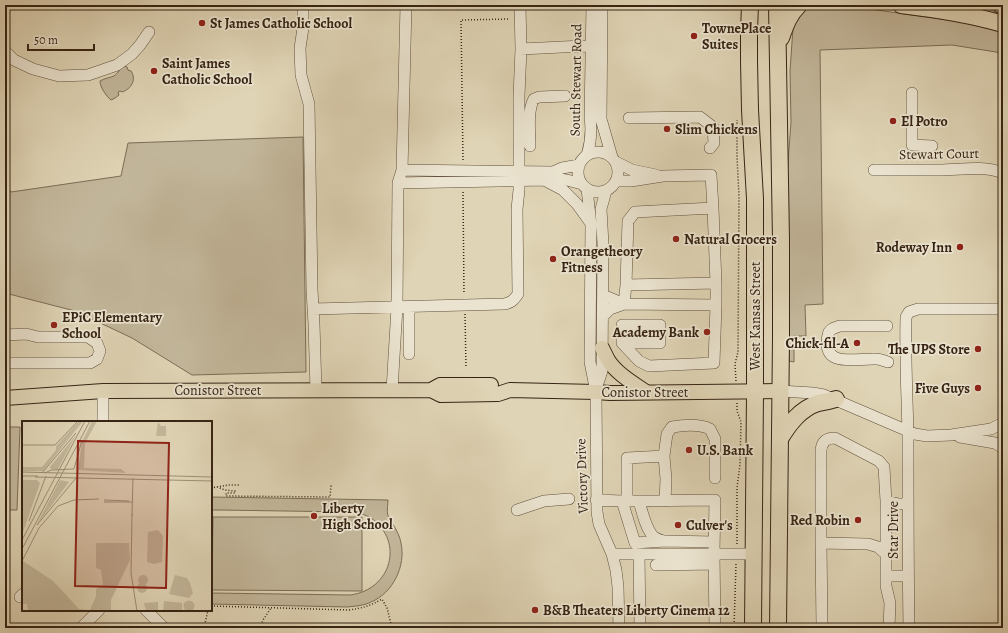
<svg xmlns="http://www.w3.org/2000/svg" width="1008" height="633" font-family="Alegreya,serif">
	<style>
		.green { fill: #c2b69a; stroke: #7c6d57 }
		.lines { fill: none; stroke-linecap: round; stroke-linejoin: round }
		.minor-casing { stroke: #61503c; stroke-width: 12 }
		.major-casing { stroke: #372414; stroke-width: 16 }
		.highway-casing { stroke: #372414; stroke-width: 18 }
		.path { stroke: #372414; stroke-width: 1.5; stroke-dasharray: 1 2; stroke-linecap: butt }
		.minor { stroke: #eae3cf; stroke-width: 11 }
		.major { stroke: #dfd4b5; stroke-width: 14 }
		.highway { stroke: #dfd4b5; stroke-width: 16 }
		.poi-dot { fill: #8f2418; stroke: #eae3cf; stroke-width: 1.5 }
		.labels { text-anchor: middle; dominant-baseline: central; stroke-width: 3.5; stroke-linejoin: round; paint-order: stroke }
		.poi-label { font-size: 14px; font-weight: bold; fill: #372414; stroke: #eae3cf; text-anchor: start }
		.street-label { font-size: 14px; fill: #372414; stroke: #eae3cf }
		.inset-road { fill: none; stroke: #9c8e75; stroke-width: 1 }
		.view { fill: #8f2418; fill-opacity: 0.15; stroke: #8f2418; stroke-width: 2 }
		.inset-edge { fill: none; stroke: #372414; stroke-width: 2 }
	</style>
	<rect width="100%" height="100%" fill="#dfd4b5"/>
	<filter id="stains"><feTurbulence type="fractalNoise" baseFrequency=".005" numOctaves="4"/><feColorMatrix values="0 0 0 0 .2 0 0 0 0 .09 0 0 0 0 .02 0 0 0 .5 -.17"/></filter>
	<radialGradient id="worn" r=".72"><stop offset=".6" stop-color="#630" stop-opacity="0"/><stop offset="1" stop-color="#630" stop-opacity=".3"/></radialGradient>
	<path class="green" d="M806,5L848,6L962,22L1003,32V55L996,52L952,45L820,50L823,304L805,305L806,336H794V362L789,361L787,177L791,122L790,71L793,28L796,16Z
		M946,5H981L1003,16Z
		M124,66L127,67L128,70L131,71C137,80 131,89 122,92L120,91L118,92L119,95L115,98L111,100C106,96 100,87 100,81C105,78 109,78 114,76C118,73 120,69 124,66Z
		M303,137L306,372L192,375L132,338L75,311L5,293V182L11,192L121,176L128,143Z
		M5,427H20L17,510H5Z
		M211,497L388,500C388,505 386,513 389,518C390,521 392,523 394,526C397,531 400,537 401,543C406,566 393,593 371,602C363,606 355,606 347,607L211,604V593L350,595C391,590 405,542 371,518C365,514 357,513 350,512L218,510H211Z
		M213,517H362V591L212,590Z"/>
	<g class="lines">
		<g class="minor-casing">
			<path id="minor" d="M303,5V28L300,48L301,75L309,104L312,290L314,324L316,390
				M602,5L601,119L612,157
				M521,49L583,46L598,47
				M5,51L14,60L33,69L59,76L88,75L117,65L132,54L140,45L149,32
				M912,93V145L932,146
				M629,118L700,117L713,127L714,143L710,148
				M530,146C530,132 527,111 534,99L539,97L565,96
				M578 172a20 20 0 1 1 40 0a20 20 0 1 1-40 0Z
				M587,155C591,142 592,131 590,117L592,5
				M616,162L632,170L656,175
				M402,170L553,172L562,168L579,165
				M874,170C896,170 918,170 939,170C960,170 983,165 1003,173
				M544,180L563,190L577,204L590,222
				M616,181H631L663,176L711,175L713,208L716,283L626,285L628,221L635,212L713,208
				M398,183L544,180C558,177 568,180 582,184
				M587,189L591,225L590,362L596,392L597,512L599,524L612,554L616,570L618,587L619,628
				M626,285L624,304L716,305V283
				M603,295L624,304L610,309L603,316
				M409,307V354
				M313,309L504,304C511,303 514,300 518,294L517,209L519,190V96L521,49L520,5
				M887,326H840C834,328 829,329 828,335C821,369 855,358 876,359C880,359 884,361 888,362
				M5,335L26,334L38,337H88L97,343L100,351L97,359L90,363H5
				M622,343H660V325H622V343L639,361L649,366L714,363L716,305
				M596,389L602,371L603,244L601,209L606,191
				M392,390L397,307L398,183L402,170L406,5
				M780,391L813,393L824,395L915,434L927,436L951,435L991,429L1003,423
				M103,422V391
				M960,437L995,443L1003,448
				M664,456L667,434L672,427C684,425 699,424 710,429L715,439V478
				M596,500L622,501L715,500L714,553L715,628
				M622,501L635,543L665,541L714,542
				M627,501V458L664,456L666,479L665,501
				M639,501C642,511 646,530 654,537C657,539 660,540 663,541
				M886,501L899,504L908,503
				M517,510L544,501L569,499
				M821,543L868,544L878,547L886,554
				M639,553L640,628
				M612,554H754
				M656,565L714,564
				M886,576H908
				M20,597L23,594
				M146,610L164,628
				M81,628L99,610
				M822,628L821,543V450C822,442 826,438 835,438L879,461L884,467L886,501V586L890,603L889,628
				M909,628C908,563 908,498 908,433C907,394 905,356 906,317L909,312L918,309H1003"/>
		</g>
		<g class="major-casing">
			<path id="major" d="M602,348C604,352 606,356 608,360C617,374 633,383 646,392
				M431,390L440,385H491
				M5,398L103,391L431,390L441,395L498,394L510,390L596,392L610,393L780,391"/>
		</g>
		<g class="highway-casing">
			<path id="highway" d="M750,5L749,31V61L750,110L755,199V392L753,628
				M777,5L781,240V337L778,628
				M901,5C935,9 969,14 1003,24
				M1001,5L1003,6
				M781,38C786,24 789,15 799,5
				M780,439C789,424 800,409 818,403C824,402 830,401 836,399"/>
		</g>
		<path class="path" d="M463,160L461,20L510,19
			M463,192L464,294
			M465,314L466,368
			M736,381L735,364L738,352L739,196L737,157V120
			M737,403V411L741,422L740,464L737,488V544
			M217,487L225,490L235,491V493H226V496L330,497L331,486H329
			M211,488L228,485H239
			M23,527V526
			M211,606L349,610C363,608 370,606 382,599L387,608L392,628
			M204,628L208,610
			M260,628L263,620L271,608
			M734,628L736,564"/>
		<use href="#minor" class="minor"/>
		<use href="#major" class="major"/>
		<use href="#highway" class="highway"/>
	</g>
	<g class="poi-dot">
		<circle cx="202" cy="23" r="4"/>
		<circle cx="694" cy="36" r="4"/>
		<circle cx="154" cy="71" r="4"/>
		<circle cx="893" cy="121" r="4"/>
		<circle cx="667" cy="129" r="4"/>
		<circle cx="676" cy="239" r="4"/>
		<circle cx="960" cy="247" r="4"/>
		<circle cx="553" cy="259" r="4"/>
		<circle cx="54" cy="325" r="4"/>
		<circle cx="707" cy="332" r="4"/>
		<circle cx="857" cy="343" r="4"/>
		<circle cx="978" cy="349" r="4"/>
		<circle cx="978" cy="388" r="4"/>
		<circle cx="689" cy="450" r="4"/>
		<circle cx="314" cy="516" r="4"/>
		<circle cx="858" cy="520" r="4"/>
		<circle cx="678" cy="525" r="4"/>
		<circle cx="535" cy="610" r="4"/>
	</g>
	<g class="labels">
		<g class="poi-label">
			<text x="210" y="23">St James Catholic School</text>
			<text x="702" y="28">TownePlace<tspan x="702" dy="16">Suites</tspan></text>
			<text x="162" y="63">Saint James<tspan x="162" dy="16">Catholic School</tspan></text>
			<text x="901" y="121">El Potro</text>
			<text x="675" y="129">Slim Chickens</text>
			<text x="684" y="239">Natural Grocers</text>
			<text x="952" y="247" text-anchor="end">Rodeway Inn</text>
			<text x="561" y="251">Orangetheory<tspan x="561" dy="16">Fitness</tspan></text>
			<text x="62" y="317">EPiC Elementary<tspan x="62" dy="16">School</tspan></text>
			<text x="699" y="332" text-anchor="end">Academy Bank</text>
			<text x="849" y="343" text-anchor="end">Chick-fil-A</text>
			<text x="970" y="349" text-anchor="end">The UPS Store</text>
			<text x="970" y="388" text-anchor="end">Five Guys</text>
			<text x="697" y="450">U.S. Bank</text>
			<text x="322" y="508">Liberty<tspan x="322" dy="16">High School</tspan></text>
			<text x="850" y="520" text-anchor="end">Red Robin</text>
			<text x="686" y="525">Culver's</text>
			<text x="543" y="610">B&amp;B Theaters Liberty Cinema 12</text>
		</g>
		<g class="street-label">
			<text transform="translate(576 80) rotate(-89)">South Stewart Road</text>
			<text transform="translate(939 154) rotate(-1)">Stewart Court</text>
			<text transform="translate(755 316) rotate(-90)">West Kansas Street</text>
			<text x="218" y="390">Conistor Street</text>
			<text x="645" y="392">Conistor Street</text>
			<text transform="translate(582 476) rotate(-92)">Victory Drive</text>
			<text transform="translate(893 530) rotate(-90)">Star Drive</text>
		</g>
	</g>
	<g transform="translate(22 421)">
		<rect width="190" height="190" fill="#dfd4b5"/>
		<path d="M57,0H61L21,50H0V46H20L34,29V25ZM70,0H75L63,22L62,47L99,48L104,52L56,49L60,21ZM136,1L139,5H144V15H134ZM54,14L36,48H29L28,46ZM0,59H15L18,62L0,114ZM38,59L47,61L14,105ZM136,109L141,115L140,141L132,143L125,141L126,111ZM74,122H107L108,139L89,179V190H6L5,183H0L1,140L31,160L57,188L68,189L74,175V168L81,164L79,149L74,147ZM116 159a5 5 0 1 1 10 0a5 5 0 1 1-10 0ZM153,154L165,157L168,162L171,172L167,177L147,173ZM115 167a5 5 0 1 1 10 0a5 5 0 1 1-10 0ZM161.5 185a5.5 5.5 0 1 1 11 0a5.5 5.5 0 1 1-11 0ZM142,180L160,182V190H141ZM136,181V190H124L122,182Z" fill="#c2b69a"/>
		<path class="inset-road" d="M0,24H33L56,0M0,51L190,56M20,52L54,12M23,52L29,49L52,48L60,19M0,55H16M13,56L190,60M82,79L107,80M82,81H110M110,93L109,152L115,190M110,95L111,57M7,100L24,55M15,104L54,57M0,119L63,0M0,128L68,0M0,140L17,107L36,85L52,79L77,78"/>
		<path class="view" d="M56,20L147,22L144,167L53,165Z"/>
		<rect width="190" height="190" class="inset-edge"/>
	</g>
	<rect width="1008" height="633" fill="none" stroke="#dfd4b5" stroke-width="20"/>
	<rect x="6" y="6" width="996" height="621" fill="none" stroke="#372414" stroke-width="2"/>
	<rect x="10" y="10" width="988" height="613" fill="none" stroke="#372414"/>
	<path d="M28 44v6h66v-6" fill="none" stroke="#372414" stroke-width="2"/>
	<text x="34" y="44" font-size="12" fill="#372414" stroke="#eae3cf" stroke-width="3" paint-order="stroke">50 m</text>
	<rect width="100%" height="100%" filter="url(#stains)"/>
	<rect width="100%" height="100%" fill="url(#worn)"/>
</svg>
